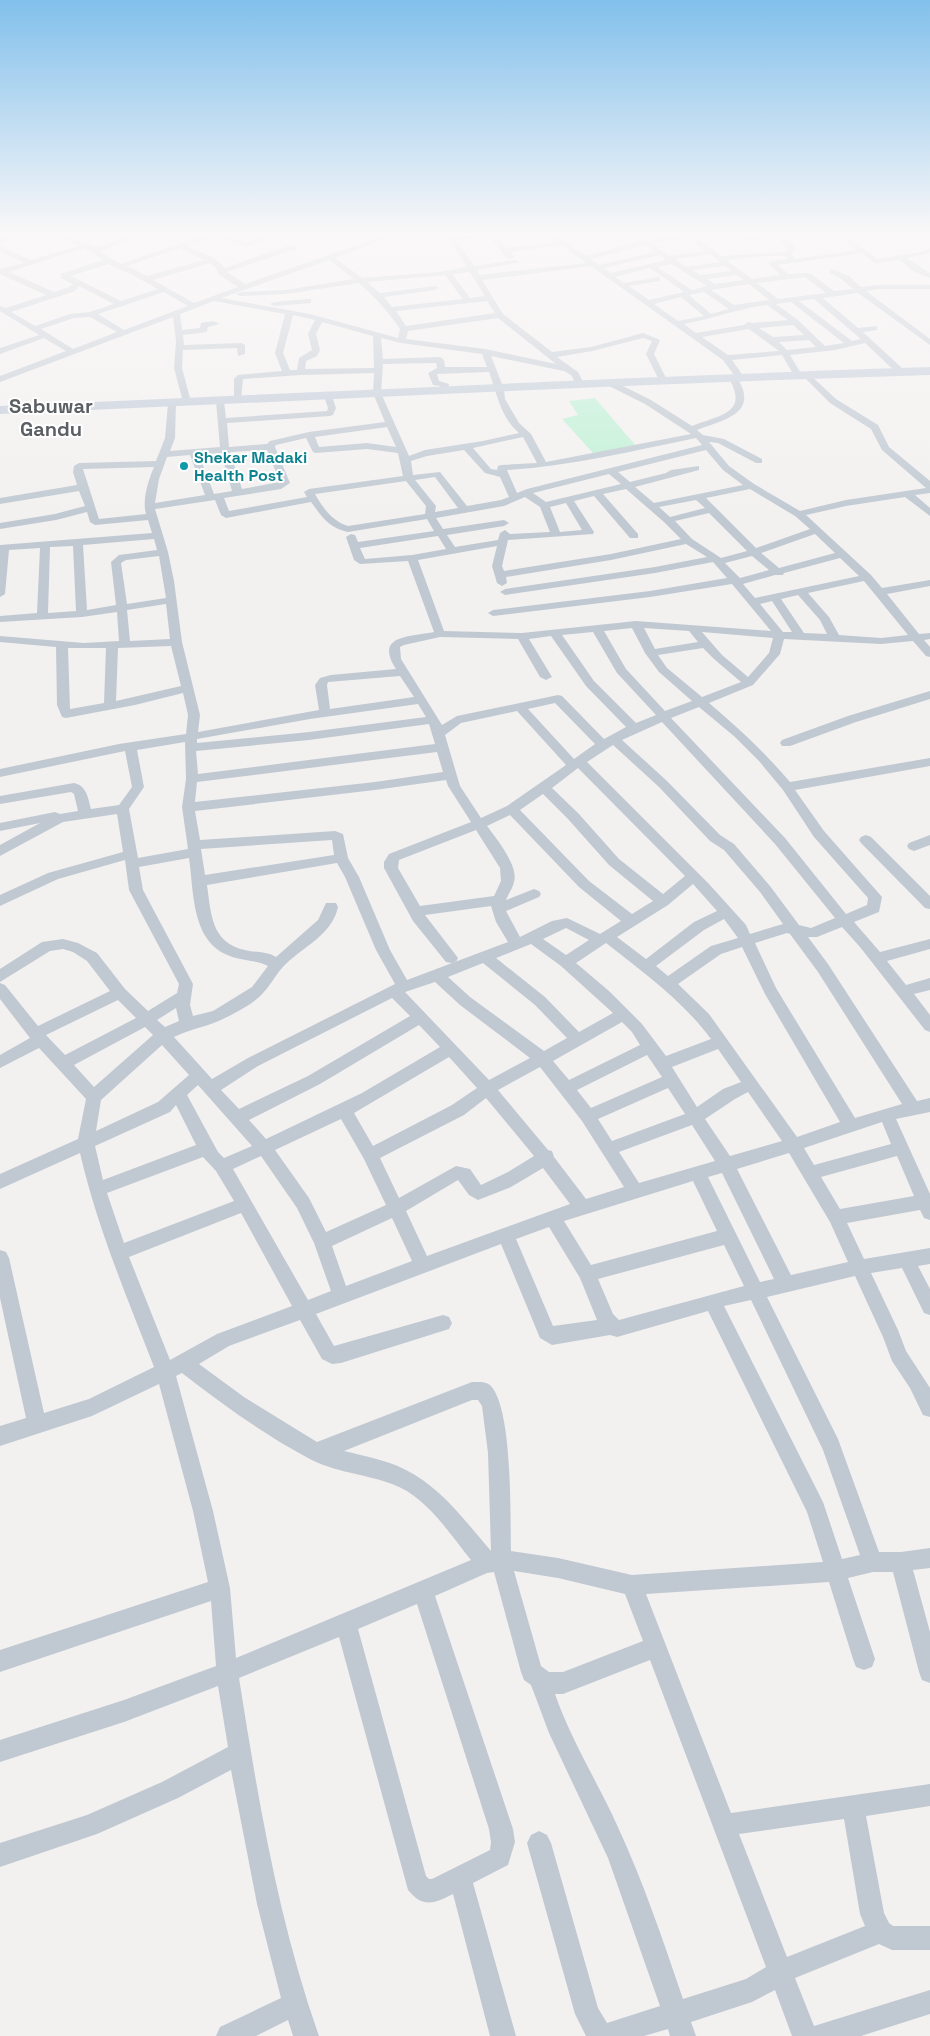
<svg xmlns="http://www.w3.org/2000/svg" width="930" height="2036" font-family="'Space Grotesk',sans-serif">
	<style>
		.green { fill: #bef1d5 }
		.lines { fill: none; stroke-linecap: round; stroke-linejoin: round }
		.street { fill: #c0c9d2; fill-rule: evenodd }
		.secondary { fill: #c2ccd9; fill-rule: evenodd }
		.culture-dot { fill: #0f9aa8; stroke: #fff; stroke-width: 2 }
		.labels { text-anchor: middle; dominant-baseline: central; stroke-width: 4; stroke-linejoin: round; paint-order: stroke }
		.far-culture-label { font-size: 16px; font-weight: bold; fill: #0d838f; stroke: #fff; text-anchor: start }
		.far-district-label { font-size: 20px; font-weight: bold; fill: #5c6065; stroke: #fff }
	</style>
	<rect width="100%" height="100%" fill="#f3f0f0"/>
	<path class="green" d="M595,398L635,445L594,454L562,419L578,415L569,401Z"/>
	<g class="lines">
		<path class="street" d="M17,234H28L0,243V239Z
			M53,234H63L95,247L135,234H146L100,251L111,259L121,264L207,234H224L246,243L271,234L280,235L246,247L215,236L187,246L214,258L225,268L290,245H296V249L227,272L245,284L389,234H399L335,258L362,278L440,272L467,267L455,247L443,234L452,236L494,234L507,248L556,242L547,234H555L586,256L640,241L638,239L642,237L647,240L685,234H705L696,237L721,256L785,252L788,250L778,238L743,241L730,234H739L744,237L782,234L791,241L796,250L791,254L796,259L856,250L836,234H844L877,259L921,252L930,248V253L907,258L930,273V278L913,271L900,260L875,263L861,253L778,265L788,274L810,273L834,291L853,289L843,280L830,273V269H833L849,276L861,287L879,285H930V289H879L866,291L930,339V345L858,293L823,298L858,328L877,326V330L863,332L904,370V374H898L865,343L835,350L790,355L802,375L798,378L795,377L782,355L732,360L744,377L738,379C759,414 723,420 697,430L703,435L724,439L762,459V463H756L718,443L709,442L729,466L754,484L800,511L846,500L926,488L882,450L871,429L830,403L804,377V373L807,372L836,399L878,425L889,447L930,481V493L915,495L930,508V516L905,497L846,506L806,515L871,575L882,588L930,580V586L887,594L919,634L930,633V639L924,640L930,647V657L926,656L913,641L881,644L784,639L780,654L753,685L709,703C739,728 765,753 790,782L930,758V766L795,790L824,831L882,897L879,912L854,922L880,952L930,939V949L887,961L906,985L930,978V990L914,994L930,1015V1032L925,1030L860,947L842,927L817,937H808L828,964L917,1101L930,1098V1112L896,1119L930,1194V1220L924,1218L920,1210L847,1223L864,1259L930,1248V1264L918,1266L930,1289V1315L924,1313L902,1268L871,1273L898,1330L906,1351L930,1388V1417L923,1415L910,1388L892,1361L883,1337L855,1276L767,1297L838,1439L879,1552H901L930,1548V1568L913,1570L930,1632V1683L922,1680L919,1672L893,1572H873L848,1578L875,1659L872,1667L864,1670L856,1667L853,1659L829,1582L646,1594L731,1813L930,1784V1806L866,1816L884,1913L889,1923L893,1926H930V1950H892L879,1944L795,1978L814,2026L930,1990V2014L861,2036H792L775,1990L752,2002L691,2022L696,2036H670L668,2029L644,2036H586L575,2014L527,1843L531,1835L539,1831L547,1835L551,1843L598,2008L607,2023L660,2006L608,1858L549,1733L531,1685L524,1680L521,1672L494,1572L487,1573L435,1596L513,1829L515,1842L508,1865L473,1883L516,2036H490L453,1894C433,1904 423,1908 408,1890L339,1637L239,1678C258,1798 278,1920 319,2036H293L288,2020L256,2036H216L220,2027L281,1998L257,1904L231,1770L178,1798L97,1834L0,1867V1843L87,1815L162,1782L228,1747L218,1686L124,1722L0,1762V1740L124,1700L216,1666L211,1601L0,1672V1650L208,1582L193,1511L159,1384L92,1416L0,1446V1426L26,1418L0,1298V1250L6,1252L9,1258L44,1413L89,1399L154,1367C127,1297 97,1227 80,1153L0,1189V1174L78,1139L86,1099L39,1048L0,1068V1055L30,1038L0,999V983L5,985L38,1026L110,991L87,961L73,952L63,949L50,951L0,982V969L42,942L63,939L78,943L97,953L125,989L148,1011L177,993L179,984L129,890L125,860L58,879L0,906V895L48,873L123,852L117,814L63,822L0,856V845L40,823L0,831V823L55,812L60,814L78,811L74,794L71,792L0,804V796L74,783C87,786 88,798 91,809L119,805L132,787L125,751L0,777V769L119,744L186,734L188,715L183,693L135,705L66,718L62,717L57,705L56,647L0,642V636L84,643L119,641L117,612L82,617L0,622V616L37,613L40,548L9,550L5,594L0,597V545L152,533L148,520L95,525L90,522L87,512L56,520L0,529V523L55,514L85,506L79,491L0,504V498L77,485L73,472L74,466L79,463L156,461L165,438L168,403L172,400L176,403L175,438L170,451L220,447L216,401L220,398L224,401L226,418L327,411L328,408L324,396L328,393L332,396L336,408L333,415L330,416L227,423L229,447L267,444L270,441L309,432L385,422L373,393L374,373L301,375L243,379L241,400L240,402H234V379L238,375L282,371L275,353L285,314L214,301L180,314L182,330L200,328L201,323C206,322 215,320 219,324L208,327L207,332L183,335L184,345L241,343L245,345V354L238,356L237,348L183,350L182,368L191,402L190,404H184L183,402L174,368L176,341L173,317L0,382V376L66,351L44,338L0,354V348L39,335L0,311V306L6,308L46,295L0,274V269L24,263L0,251V246L31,260L78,246ZM488,236L508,259L515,257L511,252L561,245L586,263L480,275L477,270L520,262L516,260L474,266L456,240ZM689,238L705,251L669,256L652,243ZM645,245L655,252L599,265L591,259ZM84,248L92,252L103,260L61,274V278L73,284L69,287L54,292L9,272ZM180,248L204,260L147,276L127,266ZM710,254L720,262L686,267L675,259ZM660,255L666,260L611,273L604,268ZM761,256H785L788,259L772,261L768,263L780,275L752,279L726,260ZM329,260L354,279L285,290L240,292L236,294L240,296L285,294L359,283C375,297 388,311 400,329L398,338L310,314L221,298ZM210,263L217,269L218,274L238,287L194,303L153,280ZM108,264L131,274L158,289L121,301L71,276ZM671,264L707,286L692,290L657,267ZM591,266L723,360L734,375L728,377C750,413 720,415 692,426L651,400L613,381H607V385L645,404L691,434L546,462L531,434L519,423L505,399L504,389L491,356L564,371L571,375L577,386L580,387L584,384L578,372L557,357L592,351L643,338L652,341L646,354L659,380L663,383L667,380L654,354L660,340L643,333L591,347L552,352L503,314L482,280ZM725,266L731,271L701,275L692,270ZM650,268L684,292L649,300L629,286L660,281V277L624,283L615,277ZM470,272L485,296L470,298L452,274ZM445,275L463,299L392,307L384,297L435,290L439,288L435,286L380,293L367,282ZM736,275L744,280L715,284L707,279ZM805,277L826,293L778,299L757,283ZM749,284L769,300L734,305L711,290ZM79,286L114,304L90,312L70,314L35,326L11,312L75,291ZM164,292L188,306L124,330L98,314ZM704,292L729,309L711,314L689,295ZM681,297L704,316L678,321L654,304ZM814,299L861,339L852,341L799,301ZM487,301L495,313L406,326L396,311ZM791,302L844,343L825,346L798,320L776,304ZM767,305L788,320L752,323L748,322L744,325L696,333L684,324C713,319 739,308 767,305ZM293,315L315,320L308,334L312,350L299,358L297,370H290L283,353ZM90,317L117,332L73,349L41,329L74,318ZM498,318L556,364L485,349L406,339L408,331ZM322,322L373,336L374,368L305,369L306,361L317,356L320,350L316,334ZM793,325L804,335L773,337L759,328ZM749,329L779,351L728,355L702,337ZM381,338L401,343L482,354L487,367H445L444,360L440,357L383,359ZM809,340L816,347L787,350L779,342ZM436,363L437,368L428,373L433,385L440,386L439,391L443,394L447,391L449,384L439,381L437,374L489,372C497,393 500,417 519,433L483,441L425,450L409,456L381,393L383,364ZM387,427L396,447L367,443L319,447L315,437ZM523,437L537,463L501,465L498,466L497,470L491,469L473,448ZM306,438L313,452L316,453L367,449L398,453L403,476L309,489L304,492L307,497L229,511L224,498L281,489L290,483L275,447L276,445ZM696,438L702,445L527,489L517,493L507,470C571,466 633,451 696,438ZM267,450L280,482L242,489L230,452ZM464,450L485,473L500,477L509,497L501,500L467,506L440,472L413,475L411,461L427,456ZM706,450L723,470L743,485L654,503L635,487L699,470V466L671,470L666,473L630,482L618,472ZM221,453L232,491L214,494L199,455ZM190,455L205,495L155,503L159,479L167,457ZM154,467C148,481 142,500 146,514L99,519L83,469ZM609,474L621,484L546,502L533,493ZM435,477L458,508L435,512L436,506L415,480ZM406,481L426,506L425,514L348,526C333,522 322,507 315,494ZM626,489L664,522L681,539L611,554L504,571L502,566L508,540L593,534L594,532L574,501L594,496L630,538H638V534L603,494ZM750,489L795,516L810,529L756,548L706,498ZM525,497L540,507L550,532L510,534L505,530L500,533L498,540L455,547L447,535L504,526L509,523L504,520L443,529L436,518L504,506ZM215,500L221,515L226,518L311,502C322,517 329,528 348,532L427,519L434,531L358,542L355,535L351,534L346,537L354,560L360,564L408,561L434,632C409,637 374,635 396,669L331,675L320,678L315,685L319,710L198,732L200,715L182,642L174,581L168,552L155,509ZM696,500L705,508L670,517L659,507ZM566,503L582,530L560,532L550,507ZM709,513L747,551L721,558L692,539L675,521ZM815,534L835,553L779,568L761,553ZM438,536L446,549L412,555L365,559L360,548ZM154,539L157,550L119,555L111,562L116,605L87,610L83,545ZM686,544L707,557L655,567L505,589L500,592L505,595L655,573L713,562L727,578L650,591L493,610L488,613L493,616L650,597L732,584L771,631L636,621L522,633L444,631L418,560L497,546L492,566L497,583L502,586L507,583L506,577L611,560ZM73,546L76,611L48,613L50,547ZM159,556L166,598L127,604L121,563L126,560ZM752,556L769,570L740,578L725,563ZM840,558L859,576L755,598L743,584L775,575H783L784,573ZM864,581L908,635L881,638L839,635L829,617L808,593ZM798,595L820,620L827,634L804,633L781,599ZM772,601L792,632H783L760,604ZM166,604L170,639L130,641L127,610ZM632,628L645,653L659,672L692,701L665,711L626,669L604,631ZM644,628L689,631L698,642L655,649ZM593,632L617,673L656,715L636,723L594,681L562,635ZM702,632L773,638L769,653L748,677L722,655ZM551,636L586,686L626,727L604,739L562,696L558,695L457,716L442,725L401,659L400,647L404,645L440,637L518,639L540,677L546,680L552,677L529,639ZM171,646L181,686L116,701L118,648ZM68,648H106L104,703L70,709ZM703,648L714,659L741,682L702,697L667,668L658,655ZM400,676L414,697L330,709L327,685L328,682ZM555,703L595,744L574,759L528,709ZM418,704L426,717L309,732L197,743V739L310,719ZM699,707L735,737L759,761L783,790L814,837L868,898L867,905L846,914L785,838L671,718ZM517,711L566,765L507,806L481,818L460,786L445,735L461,723ZM662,722L775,844L835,918L811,928L799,925L770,886L734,844L720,835L667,781L622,740ZM429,724L435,744L198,774L196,751L309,740ZM185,742L186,779L182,807L188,849L138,858L129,809L144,787L137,750ZM613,745L659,787L710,841L724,850L760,892L783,924L750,934L746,925L709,884L587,762ZM437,752L443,772L375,782L195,802L197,782ZM578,768L685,876L663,894L619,859L578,813L552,788ZM446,780L448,786L471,822L389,854L384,862V868L413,921L446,962L451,963L456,962L458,958L425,915L491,906L496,922L508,942L407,980L390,950L359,877L348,858L343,834L335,831L200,840L195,811L375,790ZM543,794L568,819L609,865L653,901L632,914L589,881L520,810ZM510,815L579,887L621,921L600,934L567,918L552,921L520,937L506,911L539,897L541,894L539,891L534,889L506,900C508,894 513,888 514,882C519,866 496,838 487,826ZM476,830L500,868L501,881L494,896L420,906L398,868L399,860ZM332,840L334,855L205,875L201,849ZM189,858C194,892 191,942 230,956C242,961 257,960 268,966L252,987L213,1011L193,1016L190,1005L193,984L143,890L139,867ZM337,863L345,877L376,950L395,984L248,1058L212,1079L174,1037C190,1029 210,1026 225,1018C235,1013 256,1002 263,993C270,986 275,976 282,968C300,948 332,936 338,907L336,903H326L318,920L276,957C266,951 257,953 245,950C211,943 211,913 207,885ZM693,884L717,911L694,922L646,959L617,937L668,905ZM724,919L738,938L711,946L668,976L656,966L704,930ZM566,928L589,940L566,955L543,939ZM787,933L790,934L818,972L902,1104L855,1118L776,988L755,943ZM606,943C644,973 682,1000 711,1039L666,1056L642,1024L609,991L576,963ZM531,944L561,966L613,1013L579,1032L545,997L496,958ZM742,947L765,994L840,1122L797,1137L709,1014L678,984L721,954ZM483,963L535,1005L567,1038L544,1051L470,997L448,977ZM435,982L460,1005L530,1058L489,1080L405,992ZM392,998L410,1016L308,1076L239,1109L221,1090L258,1066ZM118,1000L136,1018L65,1055L46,1035ZM176,1008L179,1021L165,1027L157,1020ZM622,1022L632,1032L640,1045L569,1080L553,1061ZM419,1025L440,1047L362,1093L266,1139L249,1120L320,1084ZM145,1027L153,1035L94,1087L74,1065ZM162,1045L189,1075L158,1102L96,1131L101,1100ZM718,1049L741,1082L723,1089L697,1107L672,1067ZM647,1055L662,1077L591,1108L577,1090ZM449,1057L477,1088L452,1105L373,1146L354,1113ZM540,1067L582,1121L624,1187L586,1199L554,1157L552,1151L548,1150L498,1090ZM198,1085L252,1146L224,1158L218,1152L187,1095ZM668,1088L685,1114L612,1141L598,1119ZM748,1092L782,1141L730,1156L705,1119L735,1099ZM486,1098L534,1156L508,1172L481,1185L470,1169L456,1166L399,1198L380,1158L464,1115ZM176,1105L196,1145L103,1180L95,1146L170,1112ZM341,1119L364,1159L386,1205L326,1232L309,1198L275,1150ZM882,1122L891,1144L814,1165L804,1148ZM692,1125L715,1161L639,1183L619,1152ZM789,1153L830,1222L848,1262L791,1275L737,1169ZM261,1156L297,1208L314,1243L331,1291L308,1300L233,1169ZM897,1156L914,1196L840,1209L821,1177ZM203,1157L216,1171L234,1201L124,1243L107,1193ZM543,1168L570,1204L427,1256L406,1211L458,1180L469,1195L478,1200L511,1187ZM722,1173L774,1279L760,1282L708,1177ZM693,1181L717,1231L591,1265L564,1221ZM241,1213L292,1306L217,1334L170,1360L129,1257ZM392,1218L412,1261L346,1286L332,1246ZM549,1227L580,1278L597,1320L553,1326L516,1239ZM501,1244L540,1338L552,1345L610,1335L617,1337L708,1311L807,1512L823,1562L632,1575L558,1558L511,1551C510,1517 513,1407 490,1385C485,1381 478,1382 472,1382L317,1442L244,1397L199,1364L229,1346L300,1320L322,1359L332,1364L341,1363L449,1329L452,1323L449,1317L443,1315L334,1346L316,1314ZM724,1245L744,1286L619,1320L613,1314L598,1279ZM751,1300L823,1450L860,1555L842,1559L823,1502L724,1306ZM182,1373C222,1404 263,1434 308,1458C333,1472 365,1474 392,1484C426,1496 449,1533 471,1560L236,1658L230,1588L213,1511L176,1376ZM472,1400H478L482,1406L488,1453L491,1551C465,1521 441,1487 404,1469C386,1460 364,1456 344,1451ZM514,1571L558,1578L625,1594L643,1641L563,1672H549L541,1666ZM417,1604L489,1829L491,1842L490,1850L432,1879H429L426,1876L358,1629ZM650,1660L766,1967L746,1979L683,1999C663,1940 643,1881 617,1825C597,1781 571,1740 555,1694H563ZM844,1819L860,1914L865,1926L787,1957L739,1834Z
			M308,299H311V303L274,306L270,304L274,302Z
			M930,691V699L856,722L790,746H782L780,743L782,740L848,716Z
			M866,835L871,837L930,896V909L925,908L861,843L859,840L861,837Z
			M930,835V845L914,851L909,849L907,846L909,843Z"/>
		<path class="secondary" d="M930,367V375C620,384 310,401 0,414V406C310,393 620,377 930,367Z"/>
	</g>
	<linearGradient id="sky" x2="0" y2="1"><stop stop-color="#82c0eb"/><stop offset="0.45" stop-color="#faf8f8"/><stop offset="1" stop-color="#faf8f8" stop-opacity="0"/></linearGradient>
	<rect width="930" height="519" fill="url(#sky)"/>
	<circle class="culture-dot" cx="184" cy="466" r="5"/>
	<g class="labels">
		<g class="far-culture-label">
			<text x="194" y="457">Shekar Madaki<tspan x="194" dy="18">Health Post</tspan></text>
		</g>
		<g class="far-district-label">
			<text x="51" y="406">Sabuwar<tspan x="51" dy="23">Gandu</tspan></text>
		</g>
	</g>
</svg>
